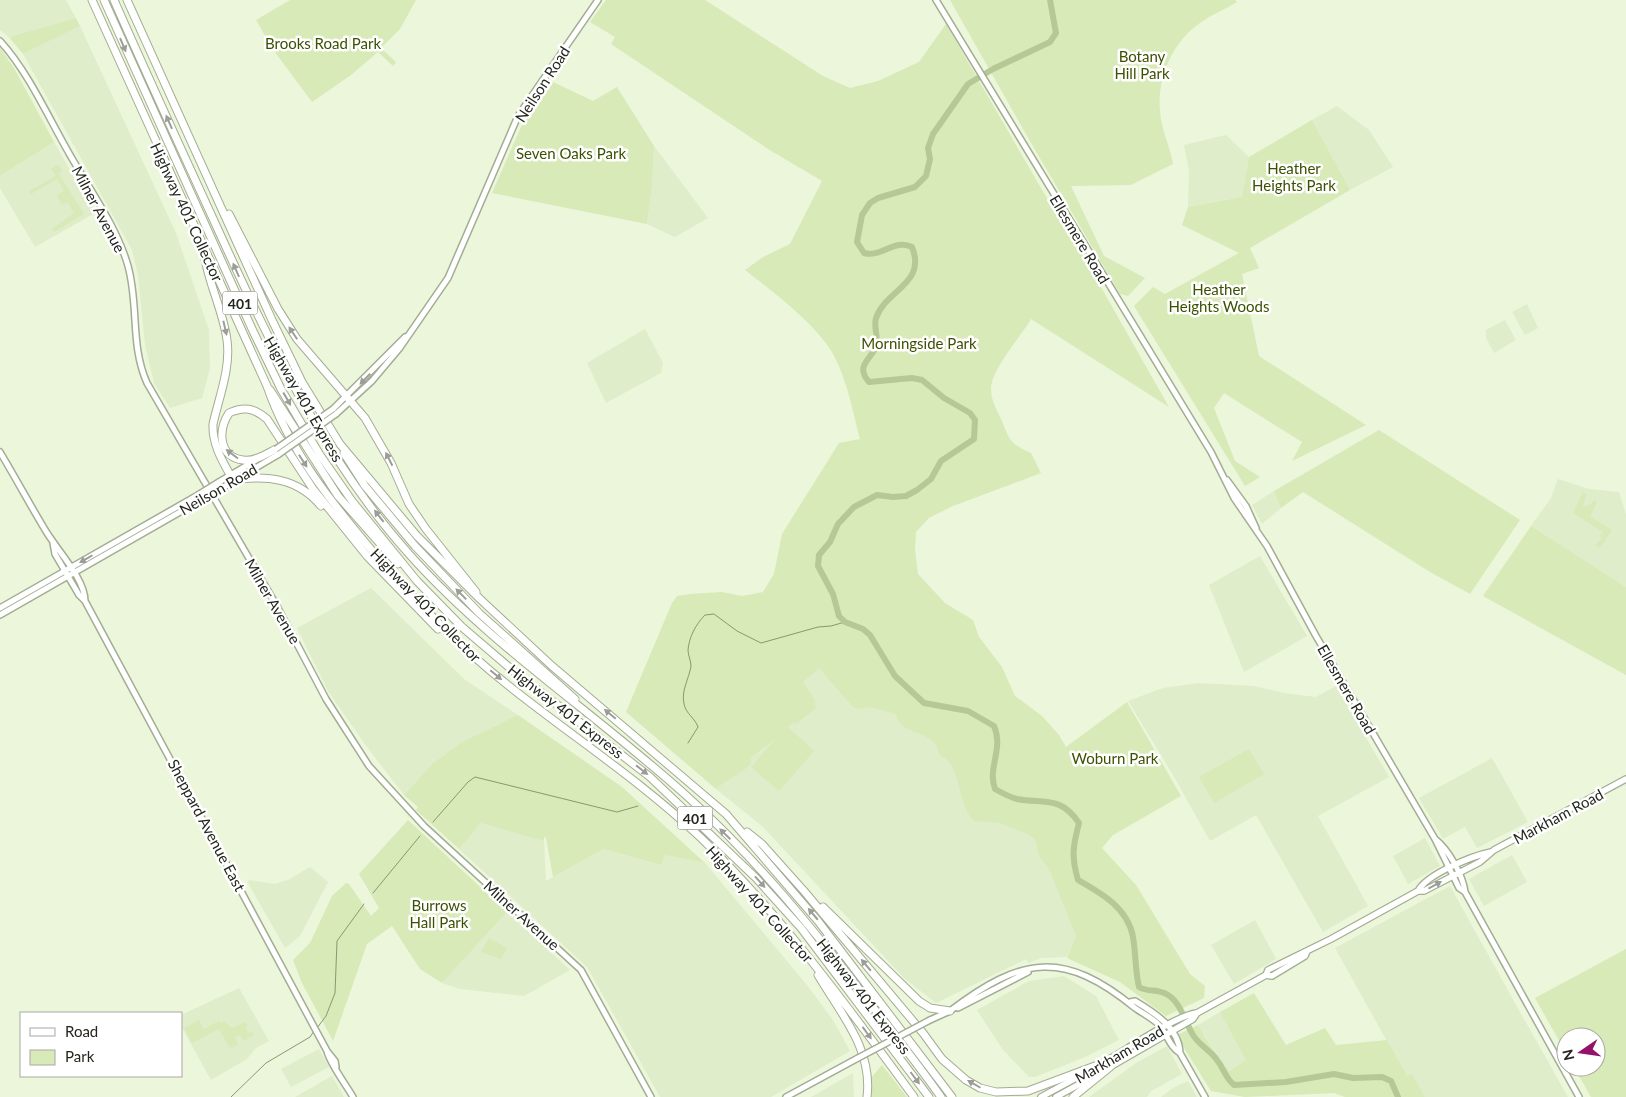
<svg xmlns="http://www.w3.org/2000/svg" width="1626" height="1097" font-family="Lato,sans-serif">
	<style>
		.built { fill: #dfedcb }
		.green { fill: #d7eab8 }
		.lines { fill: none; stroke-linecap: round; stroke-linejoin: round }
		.stream { stroke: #899871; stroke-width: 1 }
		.river { stroke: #b5c996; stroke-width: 6 }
		.secondary-casing { stroke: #a3ad93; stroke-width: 8 }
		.primary-casing { stroke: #a3ad93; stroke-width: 8 }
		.motorway-casing { stroke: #a3ad93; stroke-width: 9 }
		.secondary { stroke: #fff; stroke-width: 5 }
		.primary { stroke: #fff; stroke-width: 5.5 }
		.motorway { stroke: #fff; stroke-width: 7 }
		.secondary-bridge-casing { stroke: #a3ad93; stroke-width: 8; stroke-linecap: butt }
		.secondary-bridge { stroke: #fff; stroke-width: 5 }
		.oneway { fill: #9c9d99 }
		.labels { text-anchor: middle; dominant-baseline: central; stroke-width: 5; stroke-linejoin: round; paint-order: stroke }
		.shield { fill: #fff; stroke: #646760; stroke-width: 1 }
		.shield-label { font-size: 14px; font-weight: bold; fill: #22261c }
		.park-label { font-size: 15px; fill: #3b5000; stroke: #fff }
		.street-label { font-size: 15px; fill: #22261c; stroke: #fff }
	</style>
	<rect width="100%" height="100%" fill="#ecf6db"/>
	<path class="built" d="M0,0H66L76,18L9,37L0,30Z
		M80,26L176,233L209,330L210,368L202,398L170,408L154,383L145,345L138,275L132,250L23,54Z
		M1337,106L1369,130L1393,167L1350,190L1312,120Z
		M1226,135L1249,157L1242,197L1188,207L1189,171L1184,145Z
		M54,142L95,213L35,247L0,188V176Z
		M654,146L708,218L675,237L647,224L652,187Z
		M1527,304L1538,328L1525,335L1512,312Z
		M1505,320L1516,340L1494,353L1486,338V330Z
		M645,329L663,363L661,373L606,403L587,363Z
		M1558,479L1589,489L1619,492L1626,515V587L1531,526L1551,498Z
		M1274,491L1281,508L1262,524L1252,505Z
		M1260,556L1307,636L1244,672L1209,585Z
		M371,588L464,679L518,715L462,742L433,763L404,795L364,743L328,691L297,628Z
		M828,661L909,718L945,753L963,785L1027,824L1054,872L1076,936L1067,957L1041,958L1028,963L1026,959L936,1003L905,979L762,826L716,789L816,702L800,680Z
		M1198,683L1254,686L1284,693L1316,697L1336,686L1389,777L1318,816L1368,906L1323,932L1256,815L1210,841L1173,775L1128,701L1163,688Z
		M1492,758L1528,822L1477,848L1465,827L1443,839L1419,798Z
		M482,822L544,841L546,881L604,849L661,865L665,855L705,863L807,985L833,1020L850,1051L771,1097H660L587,967L459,849Z
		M1425,838L1440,866L1408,884L1393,856Z
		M1512,855L1527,882L1484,906L1469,879Z
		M310,867L328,882L300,936L285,948L248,883L249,880L275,884L290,879Z
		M1450,886L1520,1012L1568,1097H1425L1412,1075L1407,1077L1335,948Z
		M507,912L570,970L524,996L460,989L442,983Z
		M1255,920L1276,959L1234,984L1211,945Z
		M1064,976L1096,996L1119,1040L1085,1057L1035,1077H1029L1003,1050L977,1010L1029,981Z
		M239,988L269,1041L256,1048L247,1059L211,1080L181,1026V1015Z
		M1220,1012L1247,1060L1228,1071L1198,1025Z
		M1167,1046L1182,1074L1151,1091L1147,1097H1089L1136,1063Z
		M319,1049L329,1067L291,1087L281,1069Z
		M853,1073L854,1097H811Z
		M332,1076L344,1097H295Z
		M1188,1081L1197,1097H1161L1173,1088Z"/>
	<path class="green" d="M290,0H416L400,29L381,48L396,62L393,66L378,52L351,75L312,102L272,48L256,20Z
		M606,0H705L823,76L850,88L878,81L919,62L946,24L1045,195L1064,222L1169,407L1031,319C1021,336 991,370 991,389C991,401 997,410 1002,421C1010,442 1011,444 1031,453L1041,473L953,506L929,518L916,532L915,550L918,574L945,603L973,620L979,637L1002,667L1015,696L1042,716L1059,735L1066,747L1127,702L1181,796L1113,835L1102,848L1136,885L1190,974L1205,986L1204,998L1166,1016L1120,982L1067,958L1076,936L1049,869L1039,856L1036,841L1030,835L1000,823L974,821C955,802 964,768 940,755C933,726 902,739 896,714L869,707L859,709L853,707L819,668L803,682L816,702L814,704L816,708L796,724L794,722L788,727L814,751L779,791L751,767L776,738L751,758V764C740,774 728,779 716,789L626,712L672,603L677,596L690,594L722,592L742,596L763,592L774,574L782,534L839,443L860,439C852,409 845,367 825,342C803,314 773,292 745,270L763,257L790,244L822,181L768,149L611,44L615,37L590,22Z
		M950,0H1235L1237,2C1224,10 1208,16 1196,26C1171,45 1157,80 1160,111C1161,129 1170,146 1173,164L1131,185L1071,186L1104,256L1145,278L1128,296L1120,294L1031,143Z
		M76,18L80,26L23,54L9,37Z
		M0,48L14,68L54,142L0,176Z
		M551,81L593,101L617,87L654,146L652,187L647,224L492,193L521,127Z
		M1312,120L1350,190L1250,248L1259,268L1242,274L1259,356L1366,425L1292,461L1302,442L1224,393L1214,408L1235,461L1260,477L1245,486L1134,306L1153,287L1165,294L1239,253L1182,225L1188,207L1242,197L1249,157Z
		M58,165L62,170L59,174L84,214L54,232L52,229L74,213L68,202L62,205L57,195L64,191L57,179L31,194L29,191L56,176L51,169Z
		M1379,430L1520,520L1470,594L1430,572L1303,492L1281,508L1274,491Z
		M1583,492L1586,495L1583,507L1591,504L1594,500L1597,502L1590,516L1612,530L1600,548L1595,545L1602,538L1600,536L1603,532L1573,513Z
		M1531,526L1626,587V675L1483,596Z
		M518,715L622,787L705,863L665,855L661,865L604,849L553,877L546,838L544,837V841L481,823L459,849L416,810L418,807L404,795L433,763L462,742Z
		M1249,749L1264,774L1214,803L1199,777Z
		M408,820L507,912L442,983L420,969L392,926L367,944L333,1041L302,983L293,960L310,943L332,896L346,883L349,884L371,916L379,908L359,874Z
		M489,938L507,948L501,959L481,952Z
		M1626,949V1097H1591L1574,1067H1596V1037H1566V1053L1535,998Z
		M1254,993L1286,1045L1325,1028L1336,1045L1387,1040L1407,1076L1412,1074L1425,1097H1345L1334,1093L1245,1097L1211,1091L1181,1043L1179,1034L1198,1025C1207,1041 1218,1056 1229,1071L1246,1060L1220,1012Z
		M199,1020L204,1029L219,1021L221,1023L224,1021L232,1028L246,1022L248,1026L245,1027L248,1033L251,1031L254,1035L243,1041L240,1035L235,1037L238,1044L232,1048L229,1047L219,1029L192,1043L184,1028Z
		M882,1065L907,1097H870L871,1078Z"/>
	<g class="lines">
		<path class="stream" d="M688,743L698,727C695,718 686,714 684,704C681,690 689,679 691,666C691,661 688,655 688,650C689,637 696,624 705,615L714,614L737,631L761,643L818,627L831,626L845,622
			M433,822L468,782L475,777L617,812L638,806
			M373,893L420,836
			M317,1028L326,1016L335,993L337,941L364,904
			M231,1097L266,1063L310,1037L314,1031"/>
		<path class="river" d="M1050,0L1056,33L1050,42L993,69L968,84L933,134L928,148L930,159L926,176L915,187L878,198L870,203L862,215L857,242L864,253C881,258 895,238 912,247C927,284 886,289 876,318C873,328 880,339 875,349C868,361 856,367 869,382L912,378L922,380L944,398L970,413L975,420L974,439L941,461L931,479L917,490L906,496L893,497L877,495L854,507L838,524L830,542L819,555L818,566L833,594L839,616L845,622L863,629L870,635L895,676L924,703L968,711L994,726C1004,749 987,768 995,789C1002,793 1009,797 1017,799C1044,804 1060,795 1079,823C1073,846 1071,856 1078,880C1101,893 1128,908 1133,937C1136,954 1135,970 1139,987C1149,993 1157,988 1168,995C1181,1003 1185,1022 1193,1035C1199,1045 1210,1050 1217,1060C1224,1069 1225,1077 1234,1085L1286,1082L1334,1074L1353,1078L1382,1077L1391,1081L1398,1097"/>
		<g class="secondary-casing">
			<path id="secondary" d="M936,0L1211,452L1234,498L1267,546L1316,636L1435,839L1459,888L1465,892
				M0,41C29,73 48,117 70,155C90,190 117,227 128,266C139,305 130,345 147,383L278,608L326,699L369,766L424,826L581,970L651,1097
				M333,409L405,337
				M336,414L372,381L399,349L448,278L518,116L598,0
				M0,452C15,477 29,503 44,528C55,548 85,578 85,601
				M1227,480L1246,506L1256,528
				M219,482L256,460
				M222,488L279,454
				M53,543L55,554L79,595L85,601L327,1051C329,1062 346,1085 353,1097
				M0,608L198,495
				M0,615L201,500
				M1435,839C1448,849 1463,875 1465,892L1579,1097
				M1130,1002L1135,1001C1155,1013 1179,1028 1180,1053L1205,1097
				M958,1008L1028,972
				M950,1011C1022,956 1064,950 1135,1008C1142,1013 1150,1017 1157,1023C1167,1032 1169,1047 1180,1053
				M930,1020L950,1011
				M327,1051L335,1061L336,1067
				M786,1097L858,1058"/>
		</g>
		<g class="primary-casing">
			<path id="primary" d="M1418,891H1424L1480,862L1494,850L1626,779
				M1266,975L1272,976L1305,956L1307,951
				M1101,1064C1123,1052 1176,1015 1197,1013L1257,980L1266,975L1268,970L1331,939L1418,891C1427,874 1472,856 1491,852
				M1108,1068L1193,1019L1197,1013
				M1041,1097L1089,1071
				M1056,1097L1098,1074"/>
		</g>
		<g class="motorway-casing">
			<path id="motorway" d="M92,0L267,386C289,450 331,502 374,553C416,601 459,647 509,686C573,737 641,781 700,837C781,915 848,1007 914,1097
				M104,0L253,331L281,389L320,455L352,501L417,581L462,627L510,668L650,777L756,878L801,928L929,1097
				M114,0C147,75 181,149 215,223C268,340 323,458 409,554C492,647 598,715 689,798C755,858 811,926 865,997C891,1030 917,1063 941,1097
				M127,0L272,320L302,382L340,444L417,536L480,599L552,666L726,814L818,921L952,1097
				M229,214L278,309L297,339L365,418L391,463L409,504L426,529L476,592
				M204,253C208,283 223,310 227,340C231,368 219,397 213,424C212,445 223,462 233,480C267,475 298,478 321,506
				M270,390L338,496L398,564
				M276,449C266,454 254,462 243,460C218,457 218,430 229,413C244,406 254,408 267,419L313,489L367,556L438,629
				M344,453L365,486L415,546L479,613L575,699
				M747,832L762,844L804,891L923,1033L942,1059L966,1080L980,1088L996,1092L1028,1091L1103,1063
				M823,907L919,1001L930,1008L950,1011
				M818,975C841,1014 873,1049 867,1097
				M1073,1097L1110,1067"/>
		</g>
		<use href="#secondary" class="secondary"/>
		<use href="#primary" class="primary"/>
		<use href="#motorway" class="motorway"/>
		<g class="secondary-bridge-casing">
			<path id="secondary-bridge" d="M276,449L333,409
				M279,454L336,414
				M198,495L219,482
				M201,500L222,488
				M858,1058L930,1020"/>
		</g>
		<use href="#secondary-bridge" class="secondary-bridge"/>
	</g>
	<defs><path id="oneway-solid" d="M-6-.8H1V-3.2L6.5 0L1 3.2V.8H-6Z" transform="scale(1.25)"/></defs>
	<g class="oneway">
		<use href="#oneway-solid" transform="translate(123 45) rotate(67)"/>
		<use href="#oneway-solid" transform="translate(169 122) rotate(-114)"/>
		<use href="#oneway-solid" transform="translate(236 270) rotate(-114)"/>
		<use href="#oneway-solid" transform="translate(225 328) rotate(77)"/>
		<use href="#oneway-solid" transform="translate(293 333) rotate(-124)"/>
		<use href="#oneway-solid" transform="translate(365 379) rotate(134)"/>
		<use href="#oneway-solid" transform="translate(287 399) rotate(60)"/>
		<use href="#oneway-solid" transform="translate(232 454) rotate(-143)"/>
		<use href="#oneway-solid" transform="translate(389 459) rotate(-117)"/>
		<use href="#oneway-solid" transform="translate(303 461) rotate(57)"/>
		<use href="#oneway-solid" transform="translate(379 516) rotate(-128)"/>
		<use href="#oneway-solid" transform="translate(86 559) rotate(150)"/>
		<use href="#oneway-solid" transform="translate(461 594) rotate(-134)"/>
		<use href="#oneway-solid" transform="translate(496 675) rotate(40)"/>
		<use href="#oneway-solid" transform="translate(610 714) rotate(-140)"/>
		<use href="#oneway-solid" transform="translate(642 770) rotate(38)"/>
		<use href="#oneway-solid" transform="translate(725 834) rotate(-136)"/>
		<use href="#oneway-solid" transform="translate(760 882) rotate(48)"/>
		<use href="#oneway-solid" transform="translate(1435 885) rotate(-29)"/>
		<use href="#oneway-solid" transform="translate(813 914) rotate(-130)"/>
		<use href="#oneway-solid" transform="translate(866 965) rotate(-130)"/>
		<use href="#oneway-solid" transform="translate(867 1033) rotate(54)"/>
		<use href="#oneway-solid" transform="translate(915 1078) rotate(53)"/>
		<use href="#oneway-solid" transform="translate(974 1084) rotate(-150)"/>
	</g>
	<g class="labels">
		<g class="shield">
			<rect x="222.5" y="291.5" width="35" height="23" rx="4"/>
			<rect x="677.5" y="806.5" width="35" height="23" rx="4"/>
		</g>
		<g class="shield-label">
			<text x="240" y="303">401</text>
			<text x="695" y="818">401</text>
		</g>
		<g class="park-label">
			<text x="323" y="43">Brooks Road Park</text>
			<text x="1142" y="56">Botany<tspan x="1142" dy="17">Hill Park</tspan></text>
			<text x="571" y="153">Seven Oaks Park</text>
			<text x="1294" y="168">Heather<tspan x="1294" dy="17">Heights Park</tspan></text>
			<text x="1219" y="289">Heather<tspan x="1219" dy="17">Heights Woods</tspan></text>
			<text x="919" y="343">Morningside Park</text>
			<text x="1115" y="758">Woburn Park</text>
			<text x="439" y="905">Burrows<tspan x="439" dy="17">Hall Park</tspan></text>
		</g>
		<g class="street-label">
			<text transform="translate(542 84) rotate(-57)">Neilson Road</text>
			<text transform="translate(99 209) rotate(62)">Milner Avenue</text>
			<text transform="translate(187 212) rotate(65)">Highway 401 Collector</text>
			<text transform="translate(1080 239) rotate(59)">Ellesmere Road</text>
			<text transform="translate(304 399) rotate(60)">Highway 401 Express</text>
			<text transform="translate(218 489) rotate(-30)">Neilson Road</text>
			<text transform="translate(273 601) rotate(60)">Milner Avenue</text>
			<text transform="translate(426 605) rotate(46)">Highway 401 Collector</text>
			<text transform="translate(1347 689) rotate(60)">Ellesmere Road</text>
			<text transform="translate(566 711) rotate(38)">Highway 401 Express</text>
			<text transform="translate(1558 816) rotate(-28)">Markham Road</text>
			<text transform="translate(207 825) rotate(62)">Sheppard Avenue East</text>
			<text transform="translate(760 904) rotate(48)">Highway 401 Collector</text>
			<text transform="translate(522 915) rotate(42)">Milner Avenue</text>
			<text transform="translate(864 996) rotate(52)">Highway 401 Express</text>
			<text transform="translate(1119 1054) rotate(-30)">Markham Road</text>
		</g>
	</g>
	<rect x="20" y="1012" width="162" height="65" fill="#ffffff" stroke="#a7a8a4"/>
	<rect x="30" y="1028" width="25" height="8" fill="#ffffff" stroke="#a7a8a4"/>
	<text x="65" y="1037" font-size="15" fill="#22261c">Road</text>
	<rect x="30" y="1050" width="25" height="15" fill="#d7eab8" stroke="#a7a8a4"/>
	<text x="65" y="1062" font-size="15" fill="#22261c">Park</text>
	<g transform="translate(1581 1052) rotate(257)"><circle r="24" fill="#ffffff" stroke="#a7a8a4"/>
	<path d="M0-4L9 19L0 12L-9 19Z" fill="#95126b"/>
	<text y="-8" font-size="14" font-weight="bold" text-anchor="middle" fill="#22261c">N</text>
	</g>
</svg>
